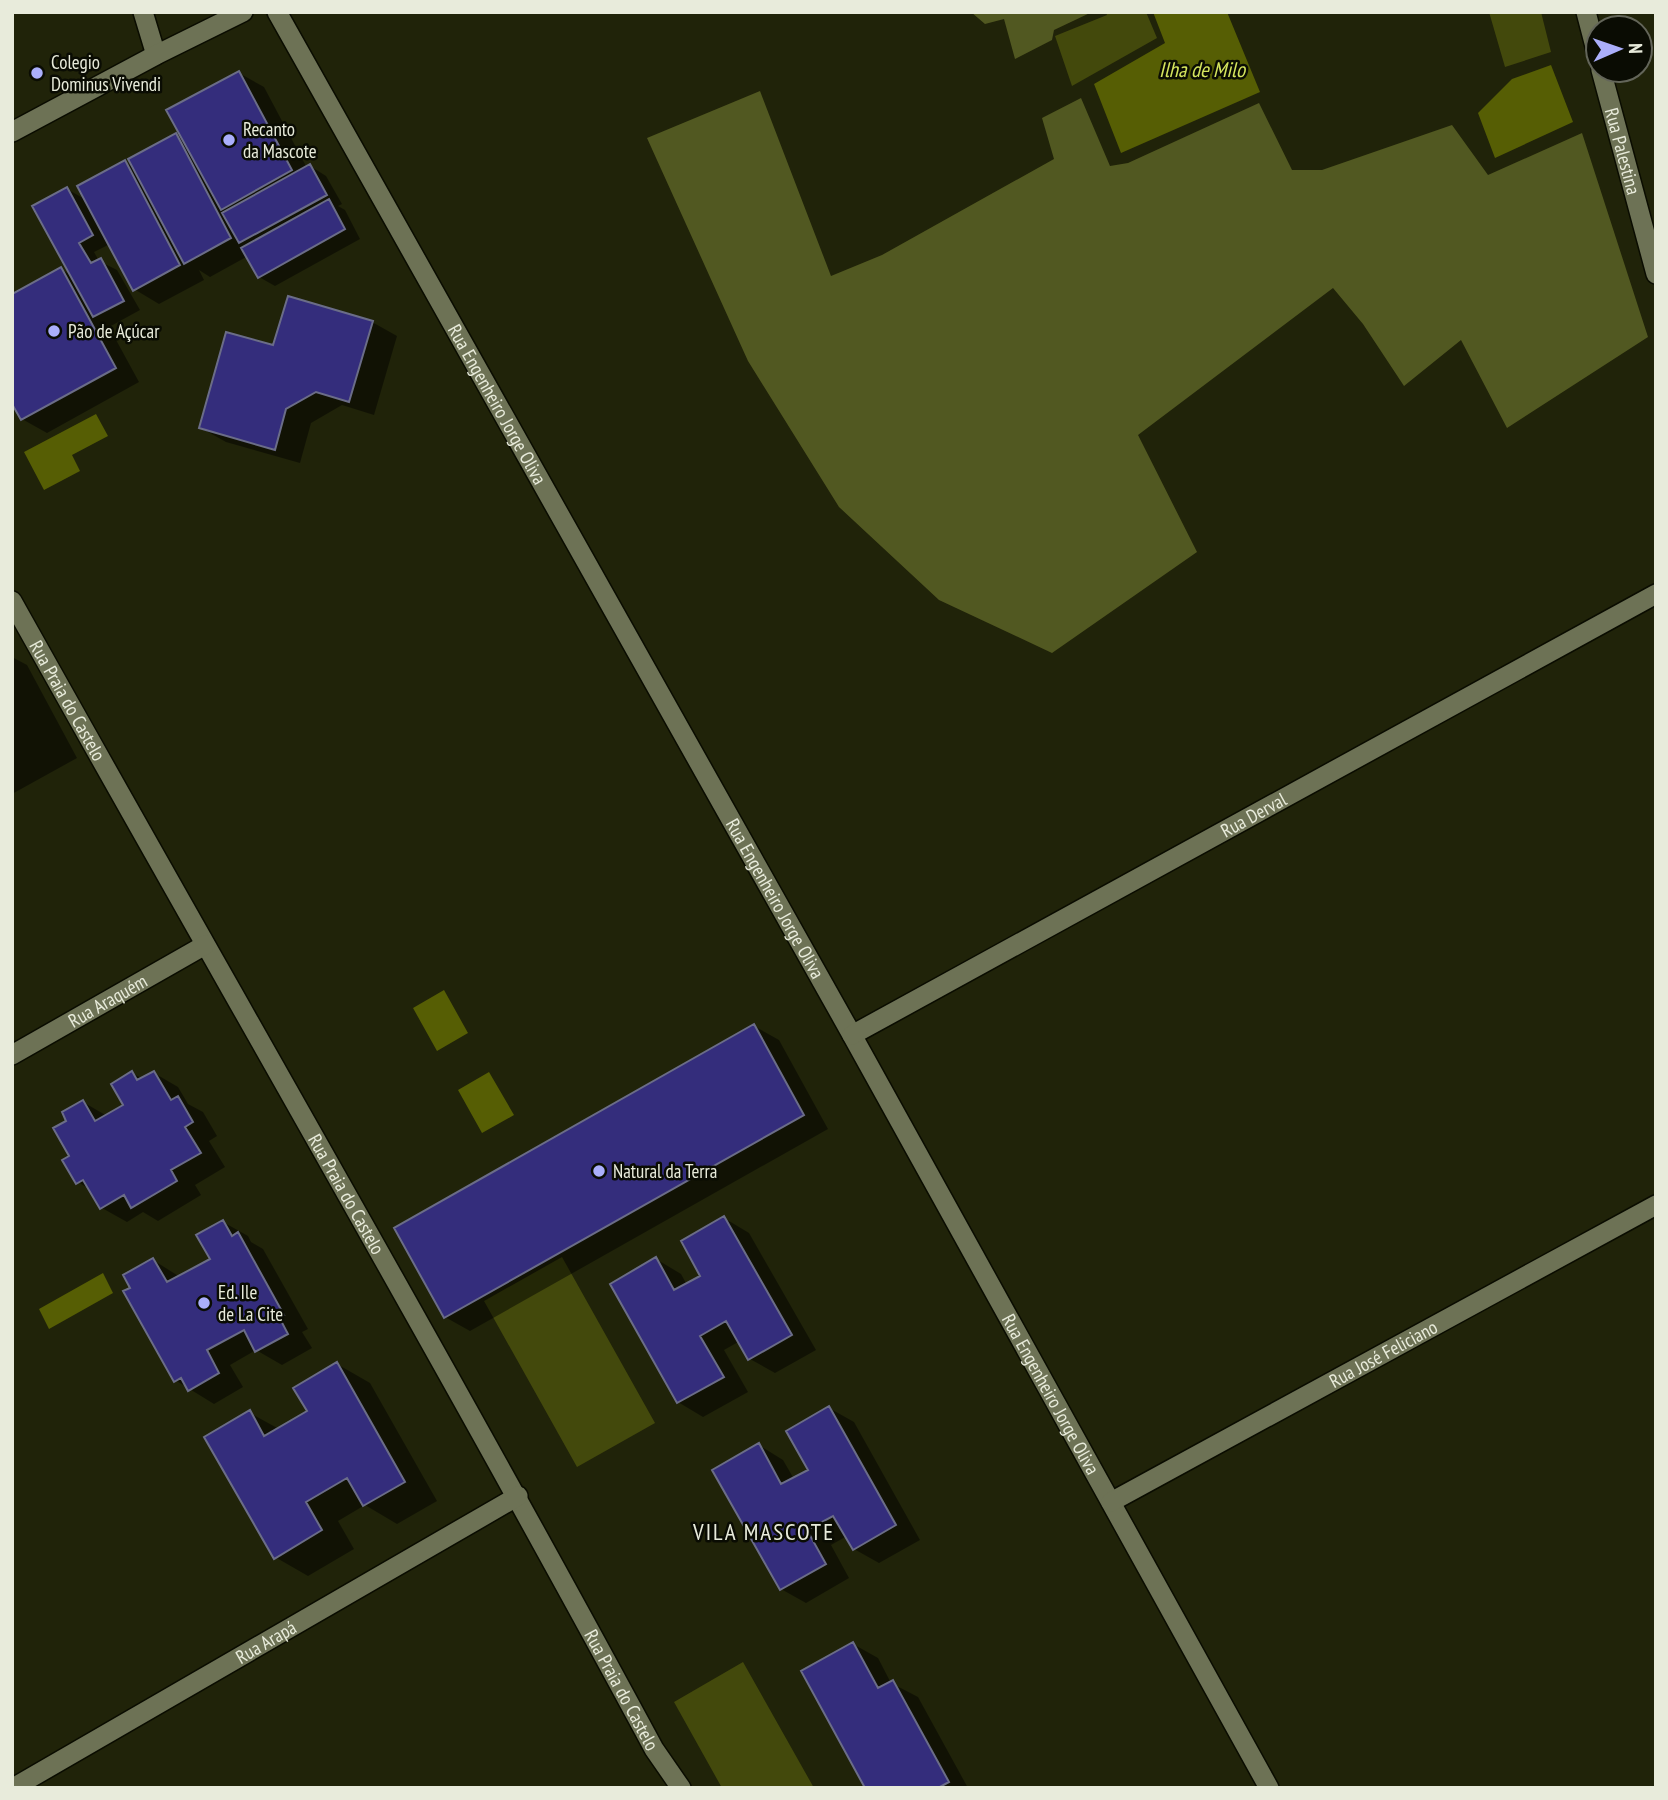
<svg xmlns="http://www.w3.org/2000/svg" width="1668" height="1800" font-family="'PT Sans Narrow',sans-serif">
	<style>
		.green { fill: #43490c }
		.forest { fill: #515821 }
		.water { fill: #565e04 }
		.shadow { fill: #0007 }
		.building { fill: #342d7c; stroke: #6b6d88; stroke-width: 2 }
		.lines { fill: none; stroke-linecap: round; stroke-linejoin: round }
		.minor-casing { stroke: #0a0c00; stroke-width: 22 }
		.minor { stroke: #6d7255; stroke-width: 19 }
		.poi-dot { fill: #abaffb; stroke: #0a0c03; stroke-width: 2.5 }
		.labels { text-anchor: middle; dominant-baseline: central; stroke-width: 5; stroke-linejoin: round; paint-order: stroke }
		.poi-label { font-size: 19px; fill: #e8ebdb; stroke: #0a0c03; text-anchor: start }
		.street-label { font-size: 19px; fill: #e8ebdb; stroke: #0a0c03 }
		.water-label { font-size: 21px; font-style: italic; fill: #d5e55e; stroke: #0a0c03 }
		.quarter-label { font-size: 23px; letter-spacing: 2px; fill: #e8ebdb; stroke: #0a0c03 }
	</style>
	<rect width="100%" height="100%" fill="#202309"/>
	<path class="green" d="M1106,12H1146L1157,38L1072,86L1055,36L1107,15Z
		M1489,12H1541L1551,52L1505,67Z
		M562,1257L655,1423L577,1467L484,1301Z
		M743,1662L814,1788H722L674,1702Z"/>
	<path class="forest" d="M971,12H1092L1054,30L1052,40L1015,59L1004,19L985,24Z
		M760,91L831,276L882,255L1054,159L1042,118L1081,98L1110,166L1128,163L1259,103L1292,170H1322L1452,125L1488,175L1582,133L1648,337L1507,428L1461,340L1404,386L1363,324L1333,288L1138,435L1197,552L1052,653L939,600L839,507L748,361L647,138Z"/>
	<path class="water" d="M1153,12H1227L1260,92L1121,153L1094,84L1165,43Z
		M1551,65L1573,122L1495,158L1478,113L1512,79Z
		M96,414L108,436L72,455L80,471L44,490L24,452Z
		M444,990L468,1033L437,1051L413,1008Z
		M489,1072L514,1115L482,1133L458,1090Z
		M103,1273L113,1293L49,1329L39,1309Z"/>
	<path class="shadow" d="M239,73L264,87L307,168L310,166L326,176L342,204L338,206L345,210L360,239L275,286L259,277L248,256L210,277L199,270L204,280L159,304L134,289L110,244L94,252L99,261L117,270L140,310L109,327L139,382L47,433L22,419L61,269L72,276L67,189L88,201L125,162L134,168L176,135L185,141Z
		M372,322L397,336L374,415L342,405L311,423L300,463L226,442L201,428L275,348Z
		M12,657L27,665L77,758L12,794Z
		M754,1026L779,1040L828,1129L470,1331L445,1317Z
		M132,1073L143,1079L154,1073L178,1087L188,1104L203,1112L217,1136L209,1141L225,1167L195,1185L201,1195L158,1221L143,1212L127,1222L102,1208L91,1190L78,1182L72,1157L69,1121L83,1102L107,1116L125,1105Z
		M724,1218L749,1233L816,1350L775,1373L750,1359L740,1341L724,1350L748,1392L703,1417L678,1402L656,1259L681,1274L687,1285L703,1276Z
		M223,1222L248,1236L251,1242L263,1249L308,1329L302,1332L312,1348L282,1365L256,1350L230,1365L243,1387L214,1404L175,1380L132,1288L153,1260L180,1277L212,1260Z
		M337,1364L370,1383L437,1501L397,1524L365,1505L338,1521L354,1549L308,1576L275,1557L250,1413L279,1429L309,1412Z
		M829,1408L854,1422L920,1540L879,1563L854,1549L847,1536L831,1545L849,1578L806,1603L781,1589L759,1445L783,1460L794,1479L810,1470Z
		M853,1644L878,1658L891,1683L918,1697L968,1788H867Z"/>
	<path class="building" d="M239,71L292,170L221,210L166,110Z
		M176,133L231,238L184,264L128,159Z
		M125,160L180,265L133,291L77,186Z
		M310,164L327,195L239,243L222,213Z
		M67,187L93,235L79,243L91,263L101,258L124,301L93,317L32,206Z
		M329,199L345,229L258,278L241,248Z
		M61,267L116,368L21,420L12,404V294Z
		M288,296L373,321L349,402L316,392L286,409L275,450L199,428L226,332L273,345Z
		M754,1024L804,1115L444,1318L394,1228Z
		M132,1071L137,1080L154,1071L171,1100L178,1096L193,1122L185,1127L201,1153L171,1170L177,1181L131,1208L124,1195L100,1209L83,1180L76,1184L62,1160L69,1156L53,1128L66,1121L62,1112L83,1100L95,1121L123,1105L111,1084Z
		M724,1216L792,1335L748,1360L726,1321L700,1336L724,1377L677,1403L610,1284L656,1257L674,1290L700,1276L681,1241Z
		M223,1220L232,1236L238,1232L284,1315L279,1317L288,1334L255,1352L244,1330L207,1350L219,1373L188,1391L181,1378L174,1382L123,1291L130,1288L123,1275L153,1258L167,1282L210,1259L196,1235Z
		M337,1362L405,1482L363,1506L347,1478L306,1502L322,1530L274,1559L204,1437L250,1410L264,1436L307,1411L293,1388Z
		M829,1406L896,1525L853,1550L833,1516L807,1530L826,1564L780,1590L712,1470L759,1443L781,1484L808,1470L786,1431Z
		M853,1642L878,1688L893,1680L949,1782L938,1788H865L801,1671Z"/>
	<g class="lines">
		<g class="minor-casing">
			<g id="minor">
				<path d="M143,12L156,55"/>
				<path id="s1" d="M277,12L852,1035L1269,1788"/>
				<path d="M1586,12L1598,58"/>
				<path id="s2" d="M1601,70L1656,274"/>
				<path d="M12,132L156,55L243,12"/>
				<path id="s3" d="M12,601C226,984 446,1363 654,1749L681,1788"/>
				<path id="s4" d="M852,1035L1656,594"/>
				<path id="s5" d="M12,1055L205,945"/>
				<path id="s6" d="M1111,1502L1656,1205"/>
				<path id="s7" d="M13,1788L518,1496"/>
			</g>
		</g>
		<use href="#minor" class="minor"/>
	</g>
	<g class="poi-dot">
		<circle cx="37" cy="73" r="7"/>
		<circle cx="229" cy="140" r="7"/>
		<circle cx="54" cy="331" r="7"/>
		<circle cx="599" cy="1171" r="7"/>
		<circle cx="204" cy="1303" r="7"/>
	</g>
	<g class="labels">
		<g class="poi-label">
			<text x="51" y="62">Colegio<tspan x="51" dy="22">Dominus Vivendi</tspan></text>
			<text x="243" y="129">Recanto<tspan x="243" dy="22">da Mascote</tspan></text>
			<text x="68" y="331">Pão de Açúcar</text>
			<text x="613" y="1171">Natural da Terra</text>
			<text x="218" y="1292">Ed. Ile<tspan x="218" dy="22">de La Cite</tspan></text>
		</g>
		<g class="street-label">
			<text stroke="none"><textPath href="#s2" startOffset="84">Rua Palestina</textPath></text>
			<text stroke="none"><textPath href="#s1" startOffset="450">Rua Engenheiro Jorge Oliva</textPath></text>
			<text stroke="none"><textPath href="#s3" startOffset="114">Rua Praia do Castelo</textPath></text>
			<text stroke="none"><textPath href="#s4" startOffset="458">Rua Derval</textPath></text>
			<text stroke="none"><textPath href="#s1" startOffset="1017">Rua Engenheiro Jorge Oliva</textPath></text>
			<text stroke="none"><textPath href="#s5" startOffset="110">Rua Araquém</textPath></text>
			<text stroke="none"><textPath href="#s3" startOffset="681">Rua Praia do Castelo</textPath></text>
			<text stroke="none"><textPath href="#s6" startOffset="310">Rua José Feliciano</textPath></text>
			<text stroke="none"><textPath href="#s1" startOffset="1584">Rua Engenheiro Jorge Oliva</textPath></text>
			<text stroke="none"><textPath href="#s7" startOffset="292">Rua Arapá</textPath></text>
			<text stroke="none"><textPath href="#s3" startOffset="1248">Rua Praia do Castelo</textPath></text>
		</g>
		<g class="water-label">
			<text x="1202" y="69">Ilha de Milo</text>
		</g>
		<g class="quarter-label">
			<text x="764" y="1531">VILA MASCOTE</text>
		</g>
	</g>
	<rect width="1668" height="1800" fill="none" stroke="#e8ebdb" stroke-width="28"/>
	<g transform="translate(1619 49) rotate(88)"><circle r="33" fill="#0a0c03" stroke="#636559" stroke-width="2"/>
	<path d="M0-5L12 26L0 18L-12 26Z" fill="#abaffb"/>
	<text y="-10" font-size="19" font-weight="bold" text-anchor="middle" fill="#e8ebdb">N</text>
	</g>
</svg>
